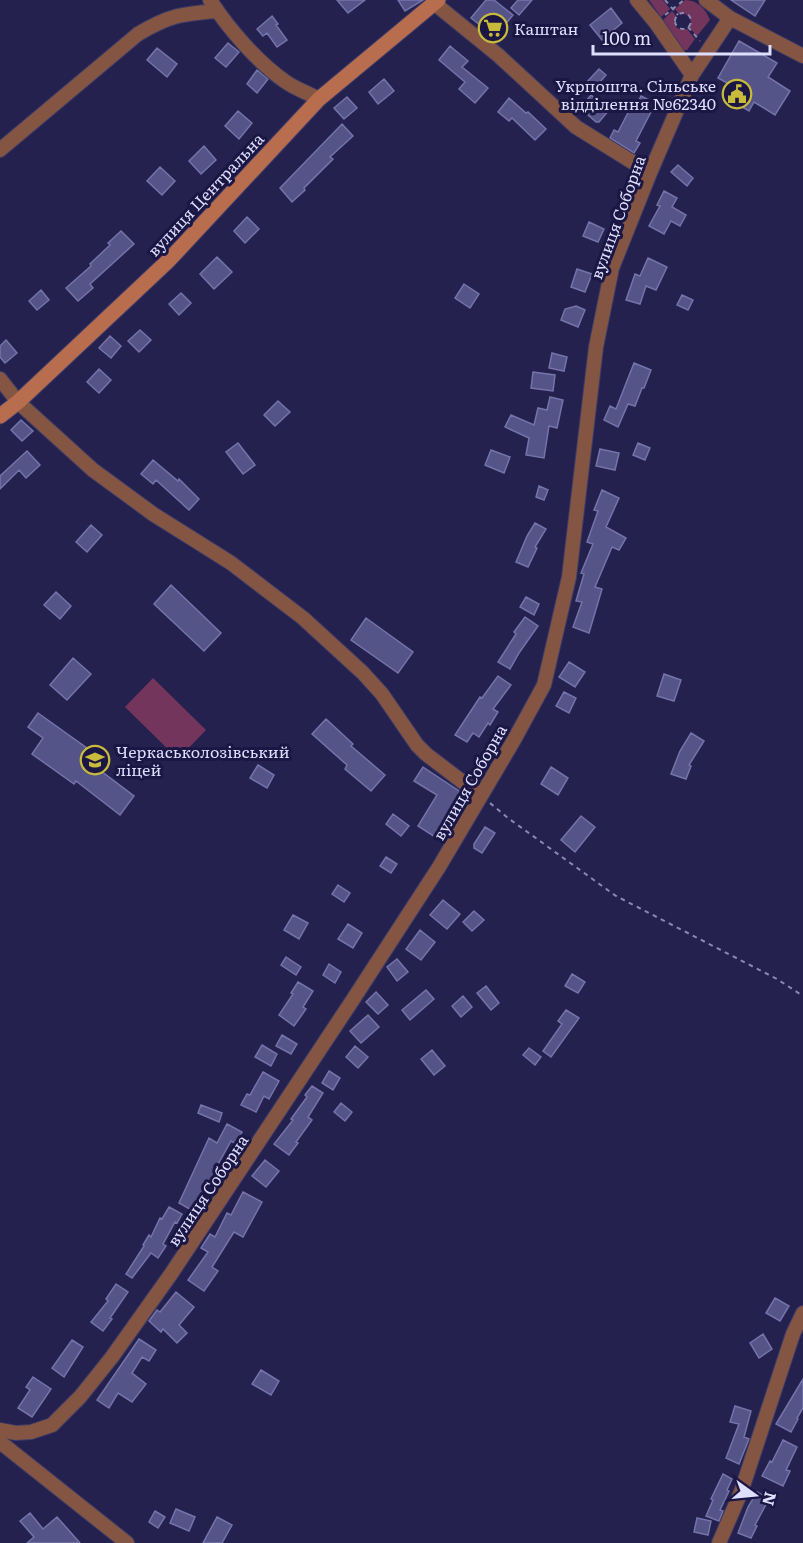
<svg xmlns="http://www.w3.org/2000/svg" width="803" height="1543" font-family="Literata,serif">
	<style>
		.green { fill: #74355d }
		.building { fill: #555488; stroke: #7474aa; stroke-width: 1.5 }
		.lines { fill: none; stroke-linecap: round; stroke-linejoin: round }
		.street-casing { stroke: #3e3c68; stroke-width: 16 }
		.secondary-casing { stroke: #3e3c68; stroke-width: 17 }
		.path { stroke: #8a89af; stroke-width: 2; stroke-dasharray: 4.5 4.5; stroke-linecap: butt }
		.street { stroke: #845542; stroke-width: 14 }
		.secondary { stroke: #b76d4e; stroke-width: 15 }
		.labels { text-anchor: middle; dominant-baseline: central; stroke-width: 6; stroke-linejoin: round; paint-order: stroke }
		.poi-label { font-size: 16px; fill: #dedffe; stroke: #1b1644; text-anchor: start }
		.street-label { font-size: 16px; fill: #dedffe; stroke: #1b1644 }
	</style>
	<rect width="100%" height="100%" fill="#24214f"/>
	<path class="green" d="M649,0H663L670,9L661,17Z
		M685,0C697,0 706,9 710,20L697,36L689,27L691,22L689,16L683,13L679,14L675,9Z
		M672,11L676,16L674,21L676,27L681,30L687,29L695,39L687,50H683L663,20Z
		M153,678L206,730L178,759L125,707Z"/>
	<path class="building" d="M337,0H365L348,13Z
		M398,0H423L405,11Z
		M486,0H494L513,15L495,37L471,18Z
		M518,0H532L519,15L511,8Z
		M731,0H765L755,16Z
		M611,8L622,23L602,40L590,25Z
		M272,16L278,24L276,25L287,40L277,47L267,33L263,36L257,29Z
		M739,41L777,63L768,77L790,91L775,115L754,102L749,111L732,101L738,89L718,78Z
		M228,43L239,52L226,67L215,58Z
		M450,46L468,61L462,67L488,88L475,103L459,89L465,82L439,60Z
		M157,48L177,64L167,77L147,60Z
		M599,69L606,75L592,91L585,84Z
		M257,70L268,79L257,93L247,84Z
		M384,79L394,91L378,104L369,92Z
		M591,95L609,110L599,122H596L580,108Z
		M641,96L651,101L646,110L651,112L636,141L640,143L634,153L610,138L614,130L618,132L633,103L637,104Z
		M347,97L357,108L344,119L334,108Z
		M509,98L526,113L528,112L546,129L535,140L512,118L509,121L498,112Z
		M238,111L252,123L239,139L225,126Z
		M342,124L353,136L330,157L333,159L304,188L305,190L292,202L280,188Z
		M204,146L216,160L201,174L189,161Z
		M678,165L693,178L687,186L671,172Z
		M160,167L175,181L162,195L147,181Z
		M664,191L677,198L672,207L686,215L680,226L671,221L664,234L649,226L660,206L657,205Z
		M247,217L259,229L245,243L234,231Z
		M589,222L604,229L598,242L583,236Z
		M121,231L134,244L90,284L93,288L78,301L66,288L91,266L90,264L110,245L108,243Z
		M217,257L232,272L214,289L200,274Z
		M648,258L667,267L656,290L646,286L640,304L626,300L635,274L640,276Z
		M577,269L592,274L585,292L571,287Z
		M464,284L479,294L470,308L455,298Z
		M41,290L49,300L37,310L29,301Z
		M181,293L191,303L179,315L169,304Z
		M682,295L693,300L688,310L677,305Z
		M576,306L585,310L578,327L561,320L565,309Z
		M140,330L151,340L139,352L128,341Z
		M110,336L121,346L111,358L99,348Z
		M6,340L17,353L5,363L0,357V346Z
		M552,353L567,357L564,371L549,368Z
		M634,363L651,370L644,388H642L635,406L628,404L618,427L604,420L610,406L616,409Z
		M99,369L111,380L99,393L87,382Z
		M533,372L555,375L553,391L531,388Z
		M550,397L563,400L557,428L549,426L544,458L526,455L529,438L505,427L511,415L534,425L538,408L547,410Z
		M278,401L290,412L275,426L264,415Z
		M21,420L33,431L22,441L11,430Z
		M238,443L255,465L243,474L226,452Z
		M638,443L650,448L645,460L633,455Z
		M600,449L619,453L615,470L596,466Z
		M491,450L510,457L504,473L485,465Z
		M27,451L40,465L26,478L19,470L0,489V476Z
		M153,460L178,481L179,479L199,499L189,510L156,480L153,484L141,474Z
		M539,486L548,490L544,500L536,497Z
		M602,490L619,498L606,527L626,538L619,550L612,547L595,587L602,589L589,633L573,627L582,602L576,601L584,574L581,573L593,544L587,542L598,511L594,510Z
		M535,523L546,529L535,547L537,548L528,567L516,562L527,536Z
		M91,525L102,535L87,552L76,542Z
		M171,585L221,633L204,651L154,604Z
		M56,592L71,606L60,619L44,605Z
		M526,597L539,604L534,615L520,607Z
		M525,617L538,626L519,653L510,669L498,662L516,634L514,632Z
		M366,618L413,652L398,673L351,640Z
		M73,658L91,674L67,700L50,685Z
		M569,662L585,672L575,687L559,677Z
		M664,674L681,680L674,701L657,696Z
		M498,676L511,685L493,709L498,712L490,725L488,723L479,737L473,733L467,742L455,735L480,697L482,698Z
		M564,692L576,698L569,713L556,706Z
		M38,713L91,751L85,759L134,796L120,815L76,781L74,784L32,754L43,738L28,727Z
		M326,719L353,744L351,746L385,775L371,791L345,769L347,765L312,734Z
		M691,733L704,741L689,765L691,766L686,779L671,774L680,751Z
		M258,765L274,775L267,788L250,778Z
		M423,767L462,793L435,837L418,826L437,795L414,781Z
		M551,767L568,778L558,795L541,784Z
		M393,814L409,826L401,836L386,824Z
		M581,816L595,827L575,852L561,840Z
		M485,827L495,833L482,853L474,848V844Z
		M386,857L397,864L391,873L380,866Z
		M338,885L350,893L344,902L332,894Z
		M443,900L460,914L447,929L430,915Z
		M474,911L484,920L472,931L463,922Z
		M293,915L308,923L299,939L284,930Z
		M348,924L362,933L353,948L338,939Z
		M420,930L435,942L421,960L406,949Z
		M286,957L301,967L296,975L281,965Z
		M397,959L408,972L397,981L387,967Z
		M329,964L341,972L335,983L323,975Z
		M572,974L585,982L578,993L565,986Z
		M298,982L313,991L303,1007L306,1009L294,1026L279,1015L293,994L291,993Z
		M486,986L499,1003L491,1010L477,993Z
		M426,990L434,999L410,1020L402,1010Z
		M376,992L388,1005L378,1014L366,1002Z
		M463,996L472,1007L461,1017L452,1006Z
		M566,1010L579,1018L551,1057L543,1051L562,1024L558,1021Z
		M368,1015L379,1027L361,1043L350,1031Z
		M282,1035L297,1044L291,1054L276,1046Z
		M262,1045L277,1054L271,1066L255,1057Z
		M355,1046L368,1057L358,1068L346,1057Z
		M529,1048L541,1057L535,1065L523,1055Z
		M432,1050L445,1066L434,1075L421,1059Z
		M329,1071L340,1078L333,1090L322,1083Z
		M263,1072L279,1081L269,1099L264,1096L256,1112L241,1105L247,1094L250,1095Z
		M312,1086L323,1093L308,1117L312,1120L296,1142L298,1143L289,1155L274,1144L293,1120L291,1119L307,1097L305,1095Z
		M341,1103L352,1112L345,1121L334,1112Z
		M201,1105L222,1113L219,1122L198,1113Z
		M227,1124L242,1132L236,1144L231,1141L216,1168H217L210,1184L207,1182L193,1211L179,1203L209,1138L217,1143Z
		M265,1160L279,1171L266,1187L252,1176Z
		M243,1192L262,1202L243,1237L234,1232L212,1267L218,1271L204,1291L188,1280L208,1252L201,1248L210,1234L215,1237L227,1213L231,1215Z
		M169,1207L182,1214L177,1223L175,1222L163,1244L166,1246L158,1258L151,1253L132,1278L126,1274L144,1246L143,1245L149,1235L151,1237L160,1218L162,1219Z
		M116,1284L128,1292L110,1318L112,1319L103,1331L91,1322L108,1301L106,1299Z
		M176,1292L194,1307L179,1325L187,1333L177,1343L163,1329L161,1332L149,1321L157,1310L160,1312Z
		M775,1298L789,1306L780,1321L766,1313Z
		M763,1334L772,1349L759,1358L750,1343Z
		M139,1339L156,1350L149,1361L142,1357L132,1373L146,1384L132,1402L118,1393L109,1408L97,1400Z
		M72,1340L83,1347L64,1377L52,1368Z
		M261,1370L279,1381L271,1395L252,1384Z
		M33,1377L51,1389L32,1417L18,1408L30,1390L26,1387Z
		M803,1379V1408L797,1418L798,1419L791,1432L776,1424Z
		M735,1406L751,1411L744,1437L749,1439L739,1464L726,1458L739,1424L730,1422Z
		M783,1440L797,1447L786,1470L790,1471L783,1486L762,1476L770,1461L772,1462Z
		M723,1474L732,1479L727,1490L729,1491L720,1510L723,1511L719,1521L706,1516L713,1500L711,1499Z
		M757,1492L769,1499L755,1525L757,1526L751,1538L738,1533L748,1507Z
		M176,1509L195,1517L189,1531L170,1523Z
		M155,1511L165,1517L158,1528L149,1522Z
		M30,1513L43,1529L57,1517L80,1543H27L34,1537L20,1521Z
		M217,1517L232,1525L222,1543H203Z
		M697,1518L711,1521L708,1535L694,1532Z"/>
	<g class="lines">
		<g class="street-casing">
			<path id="street" d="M210,0C228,28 258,63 286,82C296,89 308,93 319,99
				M637,0L656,23L692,75
				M706,0L730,18L803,56
				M434,3L498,55L576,127L650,173
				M0,150L138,34C170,15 181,14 217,11
				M0,379L18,402L93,470L153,514L231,563L303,618L363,673L382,694L417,745L426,754L481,796
				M0,1430L16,1433L31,1432L52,1425L80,1397L112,1357L171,1274L352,1001L439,867L514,740L544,685L569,577L596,347L612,268L650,173L692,75L730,18
				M0,1442L127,1543
				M719,1543L741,1492L793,1334L803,1313"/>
		</g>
		<g class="secondary-casing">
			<path id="secondary" d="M0,416L18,402L169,260L319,99L438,0"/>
		</g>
		<path class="path" d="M665,0L678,15
			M675 21a8 8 0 1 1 16 0a8 8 0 1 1-16 0Z
			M665,15L684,0
			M688,27L700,41
			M490,803L508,818L616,896L777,979L803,996"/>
		<use href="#street" class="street"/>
		<use href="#secondary" class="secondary"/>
	</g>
	<defs>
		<g id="supermarket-ring" transform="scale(1.5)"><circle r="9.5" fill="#1b1644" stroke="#c8bb3b" stroke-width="1.5"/><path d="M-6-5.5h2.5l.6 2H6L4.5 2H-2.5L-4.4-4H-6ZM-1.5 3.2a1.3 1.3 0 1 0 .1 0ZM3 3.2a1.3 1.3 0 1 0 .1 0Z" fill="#c8bb3b"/></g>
		<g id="civic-ring" transform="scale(1.5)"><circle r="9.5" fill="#1b1644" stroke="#c8bb3b" stroke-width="1.5"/><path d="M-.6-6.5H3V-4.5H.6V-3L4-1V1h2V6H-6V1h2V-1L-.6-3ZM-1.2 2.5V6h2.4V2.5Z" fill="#c8bb3b"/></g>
		<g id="school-ring" transform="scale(1.5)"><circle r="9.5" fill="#1b1644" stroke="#c8bb3b" stroke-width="1.5"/><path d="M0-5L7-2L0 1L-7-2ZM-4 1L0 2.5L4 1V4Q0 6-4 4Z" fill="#c8bb3b"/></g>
	</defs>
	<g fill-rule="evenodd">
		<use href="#supermarket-ring" x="493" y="28"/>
		<use href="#civic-ring" x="737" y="94"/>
		<use href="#school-ring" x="95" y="760"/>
	</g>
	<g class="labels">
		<g class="poi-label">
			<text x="514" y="28">Каштан</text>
			<text x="716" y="85" text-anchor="end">Укрпошта. Сільське<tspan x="716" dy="18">відділення №62340</tspan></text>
			<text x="116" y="751">Черкаськолозівський<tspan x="116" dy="18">ліцей</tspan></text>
		</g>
		<g class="street-label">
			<text transform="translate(205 194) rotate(-47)">вулиця Центральна</text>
			<text transform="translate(617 217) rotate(-70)">вулиця Соборна</text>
			<text transform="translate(469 782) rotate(-60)">вулиця Соборна</text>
			<text transform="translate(207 1190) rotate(-56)">вулиця Соборна</text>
		</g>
	</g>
	<g transform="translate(755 1495) rotate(105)" stroke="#1b1644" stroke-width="4.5" paint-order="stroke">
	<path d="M0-4.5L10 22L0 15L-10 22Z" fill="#dedffe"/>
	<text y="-9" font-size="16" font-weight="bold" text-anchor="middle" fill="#dedffe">N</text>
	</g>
	<path d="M593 45v9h177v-9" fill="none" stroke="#dedffe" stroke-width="3"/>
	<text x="602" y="45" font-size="18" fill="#dedffe" stroke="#1b1644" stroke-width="4.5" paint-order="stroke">100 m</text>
</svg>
